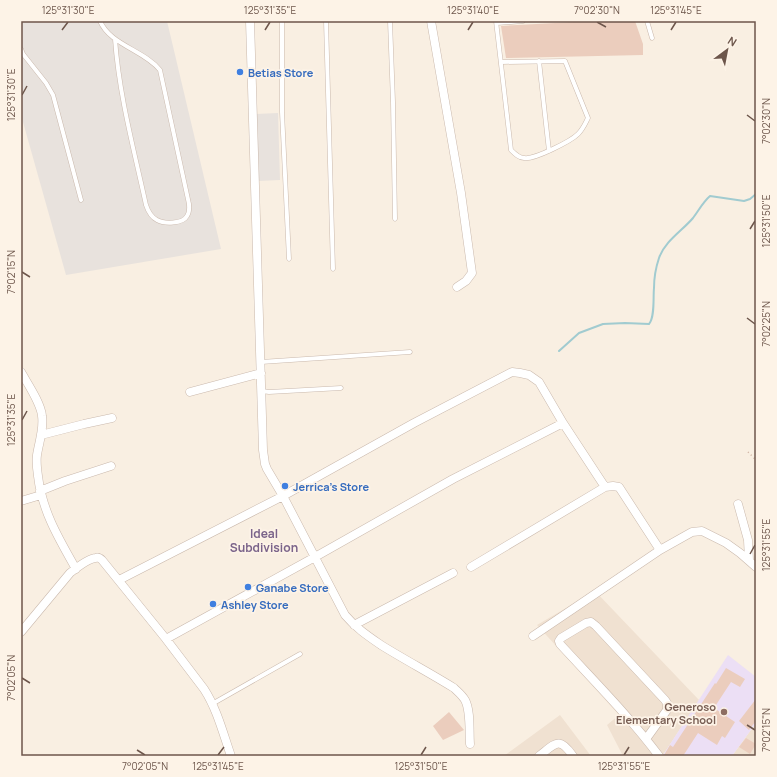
<svg xmlns="http://www.w3.org/2000/svg" width="777" height="777" font-family="Manrope,sans-serif">
	<style>
		.residential { fill: #f0e1d1 }
		.industrial { fill: #e8e2dd }
		.education { fill: #ecdff5 }
		.lines { fill: none; stroke-linecap: round; stroke-linejoin: round }
		.stream { stroke: #a1cbd0; stroke-width: 2 }
		.building { fill: #ebcdbd }
		.service-casing { stroke: #cab9ad; stroke-width: 5 }
		.minor-casing { stroke: #cab9ad; stroke-width: 9 }
		.path { stroke: #cfb1a1; stroke-width: 1.5; stroke-dasharray: 1 3; stroke-linecap: butt }
		.service { stroke: #fff; stroke-width: 4 }
		.minor { stroke: #fff; stroke-width: 8 }
		.ticks { fill: none; stroke: #6d564b; stroke-width: 1.5 }
		.shop-dot { fill: #3f7fe0; stroke: #fdf3e7; stroke-width: 1.5 }
		.education-dot { fill: #8d6e63; stroke: #fdf3e7; stroke-width: 1.5 }
		.labels { text-anchor: middle; dominant-baseline: central; stroke-width: 3.5; stroke-linejoin: round; paint-order: stroke }
		.shop-label { font-size: 11px; font-weight: bold; fill: #366cbe; stroke: #fdf3e7; text-anchor: start }
		.education-label { font-size: 11px; font-weight: bold; fill: #785e54; stroke: #fdf3e7; text-anchor: end }
		.neighbourhood-label { font-size: 12px; font-weight: bold; fill: #7b648a; stroke: #fdf3e7 }
		.neatline { fill: none; stroke: #6d564b; stroke-width: 1.5 }
		.ticks-label { font-size: 10px; text-anchor: middle; fill: #6d564b }
	</style>
	<rect width="100%" height="100%" fill="#f9efe2"/>
	<path class="residential" d="M595,591L699,700L663,755L664,756H623L607,725L619,715L537,625Z
		M560,715L591,756H504Z
		M756,723V756H732Z"/>
	<path class="industrial" d="M21,21H167L221,249L66,275L21,115Z
		M278,113L280,180L258,181L256,114Z"/>
	<path class="education" d="M728,655L756,677V723L732,756H664L663,755Z"/>
	<g class="lines">
		<path class="stream" d="M559,351L579,333L603,324L625,323L649,324C655,317 653,298 654,288C654,279 656,267 659,258C665,241 682,231 693,218C699,210 703,202 710,196L744,201L750,199L756,194"/>
	</g>
	<path class="building" d="M593,21H635L643,44V55L506,58L501,26Z
		M726,668L745,679L740,687L731,682L714,708L735,722L725,738L722,736L717,745L698,733L683,756H664V755L670,745L673,747L715,683L716,684Z
		M756,699V721L749,730L739,721Z
		M449,712L464,730L443,740L433,726Z
		M746,738L756,744L750,754L739,747Z"/>
	<g class="lines">
		<g class="service-casing">
			<path id="service" d="M100,21C110,45 144,50 160,70L189,204C189,208 190,212 187,216C183,224 164,224 157,220C151,217 148,211 146,205C134,150 119,95 115,39
				M282,21V112L289,259
				M326,21L333,269
				M390,21L393,102L395,219
				M496,21L511,150C515,154 519,158 524,158C534,160 571,141 578,134C583,129 585,124 588,118L565,61L502,62
				M647,21L652,38
				M497,23L523,21
				M21,49L23,54L46,83L53,95L81,200
				M539,61L549,151
				M261,362L410,352
				M262,391L269,392L341,388
				M212,704L300,654"/>
		</g>
		<g class="minor-casing">
			<path id="minor" d="M250,21L263,450L265,464L267,469L283,496L345,615C356,628 368,636 381,645C405,660 430,673 454,688C458,692 462,695 465,700C471,711 469,732 470,744
				M431,21L461,193L472,273L466,281L457,287
				M21,372C27,383 41,403 42,416C44,429 39,442 37,455C36,462 37,469 38,476C42,511 59,539 76,569
				M190,392L261,373
				M41,435L84,424L112,418
				M40,491L65,481L111,466
				M21,501L41,495
				M738,504L748,540L749,560
				M471,567L605,487L613,486L619,487L660,550
				M119,580L283,496L414,423L512,372L520,373L529,375L539,382L563,423L605,487
				M354,625L453,573
				M21,632L70,573C75,569 89,558 96,558C98,557 100,558 102,560L166,639L204,689C217,709 223,733 231,756
				M533,636L660,550L692,532L702,531L726,543L740,553L756,567
				M166,639L315,557L453,479L563,423
				M646,739L667,710V703L665,700L596,626L591,622L586,623L561,638L559,641L560,644C594,681 629,716 659,756
				M539,756C556,743 559,736 573,756"/>
		</g>
		<path class="path" d="M748,452L756,460"/>
		<use href="#service" class="service"/>
		<use href="#minor" class="minor"/>
	</g>
	<path class="ticks" d="M597,22L606,27M62,30L68,22M265,30L270,22M468,30L473,22M671,30L676,22M22,95L27,86M747,115L755,121M750,229L755,221M22,272L30,277M747,318L755,324M22,420L27,411M750,554L755,545M22,678L30,683M747,725L755,730M137,750L145,755M218,755L224,747M421,755L426,747M624,755L629,747"/>
	<g class="shop-dot">
		<circle cx="240" cy="72" r="4"/>
		<circle cx="285" cy="486" r="4"/>
		<circle cx="248" cy="587" r="4"/>
		<circle cx="213" cy="604" r="4"/>
	</g>
	<circle class="education-dot" cx="724" cy="712" r="4"/>
	<g class="labels">
		<g class="shop-label">
			<text x="248" y="72">Betias Store</text>
			<text x="293" y="486">Jerrica's Store</text>
			<text x="256" y="587">Ganabe Store</text>
			<text x="221" y="604">Ashley Store</text>
		</g>
		<g class="education-label">
			<text x="716" y="706">Generoso<tspan x="716" dy="13">Elementary School</tspan></text>
		</g>
		<g class="neighbourhood-label">
			<text x="264" y="533">Ideal<tspan x="264" dy="14">Subdivision</tspan></text>
		</g>
	</g>
	<rect width="777" height="777" fill="none" stroke="#fdf3e7" stroke-width="44"/>
	<g transform="translate(727 50) rotate(32)" stroke="#fdf3e7" stroke-width="3" paint-order="stroke">
	<path d="M0-3L7 15L0 10L-7 15Z" fill="#6d564b"/>
	<text y="-6" font-size="11" font-weight="bold" text-anchor="middle" fill="#6d564b">N</text>
	</g>
	<rect x="22" y="22" width="733" height="733" class="neatline"/>
	<g class="ticks-label">
		<text x="68" y="14">125°31'30"E</text>
		<text x="270" y="14">125°31'35"E</text>
		<text x="473" y="14">125°31'40"E</text>
		<text x="597" y="14">7°02'30"N</text>
		<text x="676" y="14">125°31'45"E</text>
		<text transform="translate(11 95) rotate(-90)" y="4">125°31'30"E</text>
		<text transform="translate(766 121) rotate(-90)" y="4">7°02'30"N</text>
		<text transform="translate(766 221) rotate(-90)" y="4">125°31'50"E</text>
		<text transform="translate(11 272) rotate(-90)" y="4">7°02'15"N</text>
		<text transform="translate(766 324) rotate(-90)" y="4">7°02'25"N</text>
		<text transform="translate(11 420) rotate(-90)" y="4">125°31'35"E</text>
		<text transform="translate(766 545) rotate(-90)" y="4">125°31'55"E</text>
		<text transform="translate(11 678) rotate(-90)" y="4">7°02'05"N</text>
		<text transform="translate(766 730) rotate(-90)" y="4">7°02'15"N</text>
		<text x="145" y="770">7°02'05"N</text>
		<text x="218" y="770">125°31'45"E</text>
		<text x="421" y="770">125°31'50"E</text>
		<text x="624" y="770">125°31'55"E</text>
	</g>
</svg>
